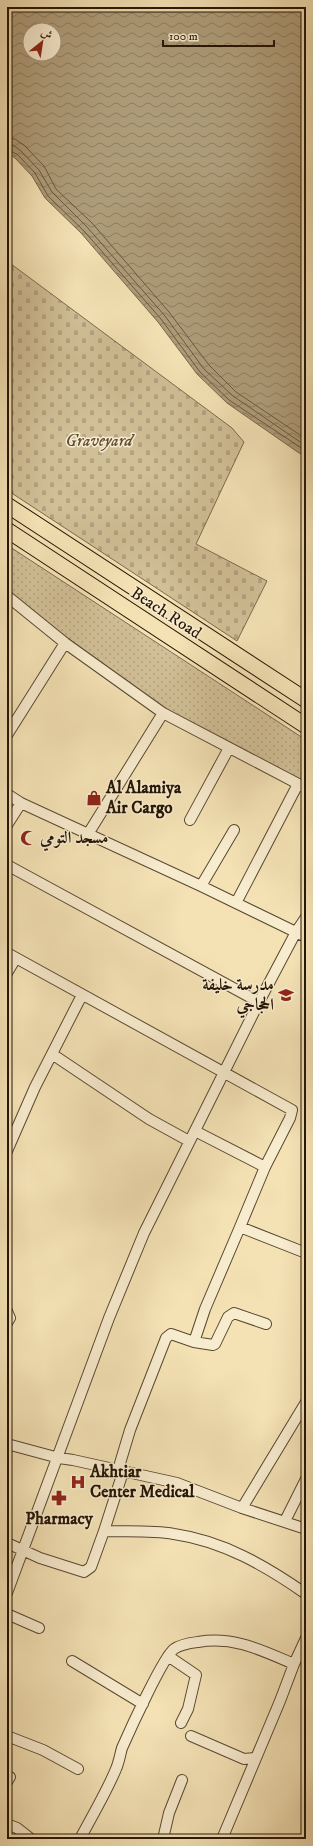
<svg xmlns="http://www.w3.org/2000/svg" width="313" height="1846" font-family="'IM FELL DW Pica',Amiri,serif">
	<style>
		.grass { fill: url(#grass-dots); stroke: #7b6a4e }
		.cemetery { fill: url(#cemetery-stones); stroke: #7b6a4e }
		.water { fill: url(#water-waves); stroke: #77664b; fill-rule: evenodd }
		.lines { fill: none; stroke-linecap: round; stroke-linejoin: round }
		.shore { stroke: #6a583f; stroke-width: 1 }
		.minor-casing { stroke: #594831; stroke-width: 12 }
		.highway-casing { stroke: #251505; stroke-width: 17 }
		.minor { stroke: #f8eccf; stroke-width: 10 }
		.highway { stroke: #f4e2b5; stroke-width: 15 }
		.labels { text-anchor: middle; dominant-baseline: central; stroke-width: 3; stroke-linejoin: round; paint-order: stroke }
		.park-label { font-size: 17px; font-style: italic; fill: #615038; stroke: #f8eccf }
		.street-label { font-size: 17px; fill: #251505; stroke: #f8eccf }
		.poi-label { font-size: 17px; font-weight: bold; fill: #251505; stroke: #f8eccf; text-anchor: start }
	</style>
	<defs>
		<pattern id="grass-dots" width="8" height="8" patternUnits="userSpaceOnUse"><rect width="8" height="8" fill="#d1bf97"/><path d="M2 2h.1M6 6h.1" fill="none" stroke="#b3a381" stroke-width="1.8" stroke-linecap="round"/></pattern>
		<pattern id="cemetery-stones" width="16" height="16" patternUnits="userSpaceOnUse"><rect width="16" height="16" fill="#d1bf97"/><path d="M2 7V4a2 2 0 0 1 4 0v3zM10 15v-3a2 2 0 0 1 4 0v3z" fill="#b3a381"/></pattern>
		<pattern id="water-waves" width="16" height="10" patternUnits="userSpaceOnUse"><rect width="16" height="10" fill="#ae9c79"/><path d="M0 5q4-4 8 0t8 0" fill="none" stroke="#8d7e61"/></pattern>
	</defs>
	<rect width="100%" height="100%" fill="#f4e2b5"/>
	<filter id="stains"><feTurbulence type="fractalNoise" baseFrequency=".005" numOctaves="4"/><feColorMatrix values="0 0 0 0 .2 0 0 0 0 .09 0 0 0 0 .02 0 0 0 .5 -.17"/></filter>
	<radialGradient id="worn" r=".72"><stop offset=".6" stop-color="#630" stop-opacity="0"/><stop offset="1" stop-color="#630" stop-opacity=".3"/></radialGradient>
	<path class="grass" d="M7,545L306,740V784L201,729L160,705L11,597L7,593Z"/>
	<path class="cemetery" d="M7,261L232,428L244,442L196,544L267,581L237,641L7,490Z"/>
	<path class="water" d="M7,7H306V456L299,453L227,403L197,374L158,322L81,233L45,198L32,176L15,158L7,152ZM30,30H54V54H30Z"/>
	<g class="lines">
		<path class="shore" d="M7,138L15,139L25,146L44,166L56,189L92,223L169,312L209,365L236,392L306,439
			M7,144L13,145L21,151L39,170L52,192L87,227L165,316L204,369L233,396L306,446
			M7,149L18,155L35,173L48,196L84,231L161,319L200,372L229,400L306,451"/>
		<g class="minor-casing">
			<path id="minor" d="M7,596L65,643
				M7,735L65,643L163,713L306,788
				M7,794L21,803L201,886L306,937
				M190,820L229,748
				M7,825L21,803
				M88,834L163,713
				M7,865L259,1002
				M201,886L234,830
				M236,903L298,784
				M7,953L292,1110L290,1118L265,1167L240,1227L306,1253
				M7,973L16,958
				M52,1054L149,1119L189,1141
				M195,1131L265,1167
				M7,1151L35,1087L82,995
				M240,1227L205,1309L194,1342L213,1345L215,1344L228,1317L234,1313L266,1324
				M7,1311L10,1318L7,1323
				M7,1444L59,1458L73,1460L177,1483L242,1508L306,1529
				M118,1470L130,1430L166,1338L171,1334L194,1342
				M123,1472L104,1531C127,1532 151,1530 174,1534C223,1541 266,1566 306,1594
				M242,1508L306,1402
				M285,1521L306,1479
				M7,1543L40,1558L84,1572L91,1567L104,1531
				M7,1593L109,1318L144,1233L259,1002L296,932L306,917
				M7,1614L39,1628
				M168,1656L196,1675L188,1709L181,1723
				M72,1661L143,1704
				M7,1736L43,1750L78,1769
				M191,1736L244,1759L255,1758
				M7,1782L10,1777
				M7,1824L17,1828L31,1839
				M80,1839C92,1816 106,1793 116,1769C119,1762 120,1755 122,1748C129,1732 163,1657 174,1649C181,1644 190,1643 198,1642C234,1636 261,1650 294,1664
				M163,1839L169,1813L182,1780
				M222,1839L280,1701L294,1664L306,1638"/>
		</g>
		<g class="highway-casing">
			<path id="highway" d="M7,505L306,700
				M7,530L306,726"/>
		</g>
		<use href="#minor" class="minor"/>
		<use href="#highway" class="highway"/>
	</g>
	<defs>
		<g id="shop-bare" transform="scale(1.2)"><path d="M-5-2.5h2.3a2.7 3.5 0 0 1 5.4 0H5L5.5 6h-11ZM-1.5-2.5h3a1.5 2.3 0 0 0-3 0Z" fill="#8f2418" stroke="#f8eccf" stroke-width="2.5" paint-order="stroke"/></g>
		<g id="mosque-bare" transform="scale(1.2)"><path d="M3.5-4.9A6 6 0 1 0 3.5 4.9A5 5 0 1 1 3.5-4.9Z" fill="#8f2418" stroke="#f8eccf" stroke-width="2.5" paint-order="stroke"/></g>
		<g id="school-bare" transform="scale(1.2)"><path d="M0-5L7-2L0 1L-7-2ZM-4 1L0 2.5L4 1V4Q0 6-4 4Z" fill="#8f2418" stroke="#f8eccf" stroke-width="2.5" paint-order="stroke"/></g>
		<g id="hospital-bare" transform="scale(1.2)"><path d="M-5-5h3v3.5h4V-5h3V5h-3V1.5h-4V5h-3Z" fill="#8f2418" stroke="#f8eccf" stroke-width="2.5" paint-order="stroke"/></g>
		<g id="pharmacy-bare" transform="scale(1.2)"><path d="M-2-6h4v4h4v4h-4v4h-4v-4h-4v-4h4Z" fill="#8f2418" stroke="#f8eccf" stroke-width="2.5" paint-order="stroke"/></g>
	</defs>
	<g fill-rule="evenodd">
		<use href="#shop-bare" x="94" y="798"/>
		<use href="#mosque-bare" x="28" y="838"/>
		<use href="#school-bare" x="286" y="995"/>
		<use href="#hospital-bare" x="78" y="1482"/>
		<use href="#pharmacy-bare" x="59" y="1498"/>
	</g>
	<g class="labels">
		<g class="park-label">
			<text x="99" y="441">Graveyard</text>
		</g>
		<g class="street-label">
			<text transform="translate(166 613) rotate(33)">Beach Road</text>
		</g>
		<g class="poi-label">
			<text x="106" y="788">Al Alamiya<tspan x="106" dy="20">Air Cargo</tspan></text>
			<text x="40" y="838">مسجد التومي</text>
			<text x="274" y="985" text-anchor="end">مدرسة خليفة<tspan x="274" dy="20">الحجاجي</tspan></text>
			<text x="90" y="1472">Akhtiar<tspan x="90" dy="20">Center Medical</tspan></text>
			<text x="59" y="1519" text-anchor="middle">Pharmacy</text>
		</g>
	</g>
	<rect width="313" height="1846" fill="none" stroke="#f4e2b5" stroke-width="24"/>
	<rect x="8" y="8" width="297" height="1830" fill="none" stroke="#251505" stroke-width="2"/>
	<rect x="12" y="12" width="289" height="1822" fill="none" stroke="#251505"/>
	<g transform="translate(42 42) rotate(30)"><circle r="19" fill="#f8eccf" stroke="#a4967e"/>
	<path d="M0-3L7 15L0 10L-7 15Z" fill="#8f2418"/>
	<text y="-6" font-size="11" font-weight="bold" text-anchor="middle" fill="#251505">ش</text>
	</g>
	<path d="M163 40v6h111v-6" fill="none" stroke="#251505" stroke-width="2"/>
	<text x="169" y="40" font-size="12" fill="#251505" stroke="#f8eccf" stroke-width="3" paint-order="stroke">100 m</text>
	<rect width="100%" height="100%" filter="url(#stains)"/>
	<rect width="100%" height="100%" fill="url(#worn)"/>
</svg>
